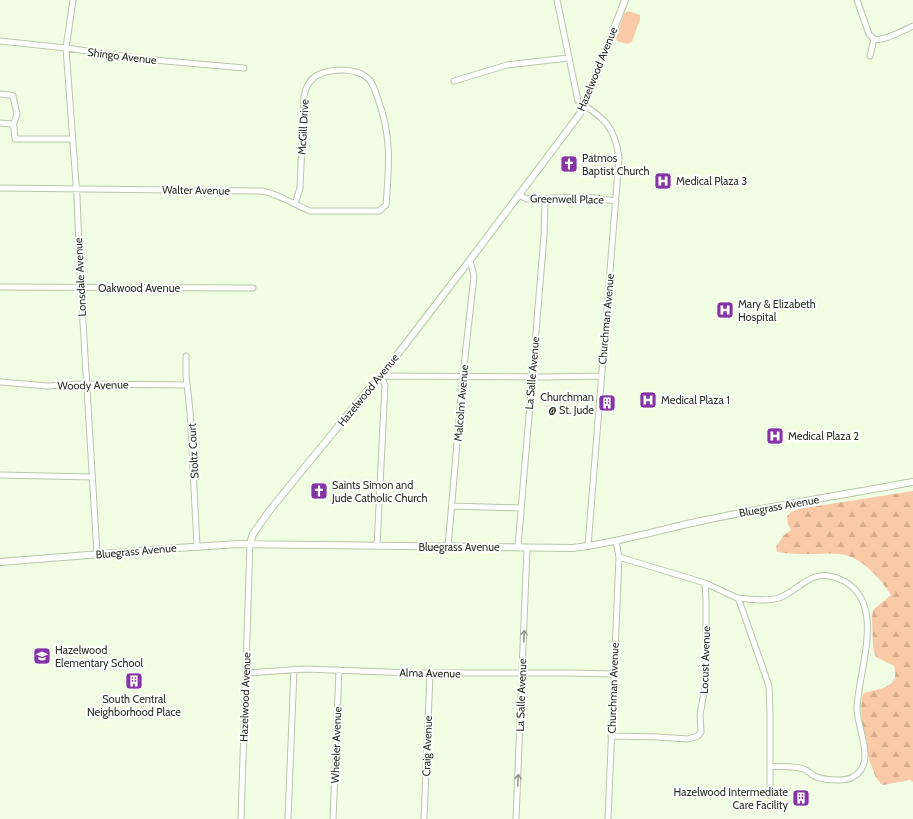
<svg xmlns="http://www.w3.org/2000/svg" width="913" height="819" font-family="Cabin,sans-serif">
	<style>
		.grass { fill: #f8caa7 }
		.forest { fill: url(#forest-firs) }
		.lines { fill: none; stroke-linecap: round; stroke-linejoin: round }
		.minor-casing { stroke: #b8c7a7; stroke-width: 7 }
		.tertiary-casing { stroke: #b8c7a7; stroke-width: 8 }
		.minor { stroke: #fff; stroke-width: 5 }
		.tertiary { stroke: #fff; stroke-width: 6 }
		.oneway { stroke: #969892 }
		.labels { text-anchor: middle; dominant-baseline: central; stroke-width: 4; stroke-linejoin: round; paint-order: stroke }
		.street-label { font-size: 11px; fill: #2c3226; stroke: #fff }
		.poi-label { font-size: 11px; fill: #2c3226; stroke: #fff; text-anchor: start }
	</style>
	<defs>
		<pattern id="forest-firs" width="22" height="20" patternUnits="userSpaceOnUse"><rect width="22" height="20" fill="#f8caa7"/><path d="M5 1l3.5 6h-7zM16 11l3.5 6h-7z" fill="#d5ae90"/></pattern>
	</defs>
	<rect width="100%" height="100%" fill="#f2fee4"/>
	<path class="grass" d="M628,11L640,15V19L632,42L628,44L617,41L616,38L624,14Z"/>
	<path class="forest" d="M913,491V782L910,780L883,785C869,779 855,706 864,693C880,689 901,687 894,666L876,657L873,648L872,617L873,610L891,595C882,581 868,564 851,557C840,552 826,554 814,554C801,554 789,554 777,552L776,547L783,536L791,530L788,524L787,516L791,512L798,509Z"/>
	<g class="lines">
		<g class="minor-casing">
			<path id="minor" d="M73,0L66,48L77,197L80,273L97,554
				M557,0L578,101C604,118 615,126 619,158L588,546
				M857,0L869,34L874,39
				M874,39C883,42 904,30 913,26
				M0,41L66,48L143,59L244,68
				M870,56L874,39
				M454,81L507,65L568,58
				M0,94L9,95L13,96L17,114L13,126
				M0,123L11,124L14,127L15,139H72
				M0,188L262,191C279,194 293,204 310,211H379L386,205C389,166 392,137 378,99C375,91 373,81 365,76C355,69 337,69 326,72C312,75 306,84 304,97L300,188L295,204
				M519,195L527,199L587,197L616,201
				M0,287L253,288
				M186,356V375L190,411L197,546
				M0,382L48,386L79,384L187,385
				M0,475L92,477
				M452,506L521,508
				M377,546L385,385L381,376L546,377L601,376
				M448,547L463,375L474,276L470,260
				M518,547L544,236L545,199
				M619,557L705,583L737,598L739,600L769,686L770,713V795
				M737,598C750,599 766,602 779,598C800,590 811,568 837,578C889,597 859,667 857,707C856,728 878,763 853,777C845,782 822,780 814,776C811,774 808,771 804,769C794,766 781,767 771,766
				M246,673L305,669L413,673H569L614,674
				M611,736L658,737L688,739L698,736L701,732L700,715L706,681V600L705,583
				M241,819L250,544
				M288,819L294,669
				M333,819L339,670
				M424,819L430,673
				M516,819L527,548
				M608,819L619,557L616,541"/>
		</g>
		<g class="tertiary-casing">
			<path id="tertiary" d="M250,544L253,534L270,510L367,391L381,376L470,260L579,115L590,91L625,0
				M0,562L177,548L239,544L573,548C617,543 658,530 701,521C771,506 842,495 913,482"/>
		</g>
		<use href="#minor" class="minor"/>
		<use href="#tertiary" class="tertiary"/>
	</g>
	<defs><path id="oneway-shaft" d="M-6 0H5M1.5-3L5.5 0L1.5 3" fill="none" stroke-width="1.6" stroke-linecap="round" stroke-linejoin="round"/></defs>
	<g class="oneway">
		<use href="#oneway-shaft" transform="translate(524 636) rotate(-88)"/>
		<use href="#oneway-shaft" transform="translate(518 780) rotate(-88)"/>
	</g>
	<defs>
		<g id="church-square" transform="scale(0.9)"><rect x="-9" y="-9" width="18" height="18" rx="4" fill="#8534a4" stroke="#fff"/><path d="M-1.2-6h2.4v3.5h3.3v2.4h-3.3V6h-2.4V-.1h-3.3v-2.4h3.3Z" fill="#fff"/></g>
		<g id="hospital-square" transform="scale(0.9)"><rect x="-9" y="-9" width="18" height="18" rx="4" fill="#8534a4" stroke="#fff"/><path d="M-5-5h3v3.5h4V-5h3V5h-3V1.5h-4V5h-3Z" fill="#fff"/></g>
		<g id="building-square" transform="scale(0.9)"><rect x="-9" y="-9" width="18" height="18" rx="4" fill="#8534a4" stroke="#fff"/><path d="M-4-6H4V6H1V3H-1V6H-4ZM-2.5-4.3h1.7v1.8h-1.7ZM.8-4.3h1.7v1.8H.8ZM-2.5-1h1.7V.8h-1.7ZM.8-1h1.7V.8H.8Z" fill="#fff"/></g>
		<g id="school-square" transform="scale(0.9)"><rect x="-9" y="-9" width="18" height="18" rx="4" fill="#8534a4" stroke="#fff"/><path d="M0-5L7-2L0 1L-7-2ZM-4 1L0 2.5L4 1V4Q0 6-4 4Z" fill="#fff"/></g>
	</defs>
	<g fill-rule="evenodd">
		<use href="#church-square" x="569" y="164"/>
		<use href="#hospital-square" x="663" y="181"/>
		<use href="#hospital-square" x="725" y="310"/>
		<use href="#hospital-square" x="648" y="400"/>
		<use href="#building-square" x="607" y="403"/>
		<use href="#hospital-square" x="775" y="436"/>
		<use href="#church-square" x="319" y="491"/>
		<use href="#school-square" x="42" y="656"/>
		<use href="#building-square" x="134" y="681"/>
		<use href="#building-square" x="801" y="798"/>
	</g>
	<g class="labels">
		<g class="street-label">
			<text transform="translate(122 56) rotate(7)">Shingo Avenue</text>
			<text transform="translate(597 69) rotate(-68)">Hazelwood Avenue</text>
			<text transform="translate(303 127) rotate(-87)">McGill Drive</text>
			<text transform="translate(196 190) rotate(1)">Walter Avenue</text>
			<text transform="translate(567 199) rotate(1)">Greenwell Place</text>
			<text transform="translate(80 277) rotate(-93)">Lonsdale Avenue</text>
			<text x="139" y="288">Oakwood Avenue</text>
			<text transform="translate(606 319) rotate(-85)">Churchman Avenue</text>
			<text transform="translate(532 373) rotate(-85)">La Salle Avenue</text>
			<text transform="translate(93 385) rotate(-1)">Woody Avenue</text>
			<text transform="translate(368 390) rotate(-51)">Hazelwood Avenue</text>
			<text transform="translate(461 403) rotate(-85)">Malcolm Avenue</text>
			<text transform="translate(193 451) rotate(-93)">Stoltz Court</text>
			<text transform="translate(779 506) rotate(-10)">Bluegrass Avenue</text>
			<text x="459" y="547">Bluegrass Avenue</text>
			<text transform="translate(136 551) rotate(-5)">Bluegrass Avenue</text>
			<text transform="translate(705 660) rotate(-88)">Locust Avenue</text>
			<text transform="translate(430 673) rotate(1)">Alma Avenue</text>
			<text transform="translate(613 688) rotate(-88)">Churchman Avenue</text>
			<text transform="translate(521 695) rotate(-88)">La Salle Avenue</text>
			<text transform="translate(245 697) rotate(-88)">Hazelwood Avenue</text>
			<text transform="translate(336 745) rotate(-88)">Wheeler Avenue</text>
			<text transform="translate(427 746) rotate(-88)">Craig Avenue</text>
		</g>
		<g class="poi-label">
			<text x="582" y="158">Patmos<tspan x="582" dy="13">Baptist Church</tspan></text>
			<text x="676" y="181">Medical Plaza 3</text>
			<text x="738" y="304">Mary &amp; Elizabeth<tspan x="738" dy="13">Hospital</tspan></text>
			<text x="594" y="397" text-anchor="end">Churchman<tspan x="594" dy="13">@ St. Jude</tspan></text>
			<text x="661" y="400">Medical Plaza 1</text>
			<text x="788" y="436">Medical Plaza 2</text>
			<text x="332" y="485">Saints Simon and<tspan x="332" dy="13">Jude Catholic Church</tspan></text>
			<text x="55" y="650">Hazelwood<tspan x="55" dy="13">Elementary School</tspan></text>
			<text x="134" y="699" text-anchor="middle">South Central<tspan x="134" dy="13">Neighborhood Place</tspan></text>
			<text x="788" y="792" text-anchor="end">Hazelwood Intermediate<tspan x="788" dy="13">Care Facility</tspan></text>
		</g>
	</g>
</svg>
